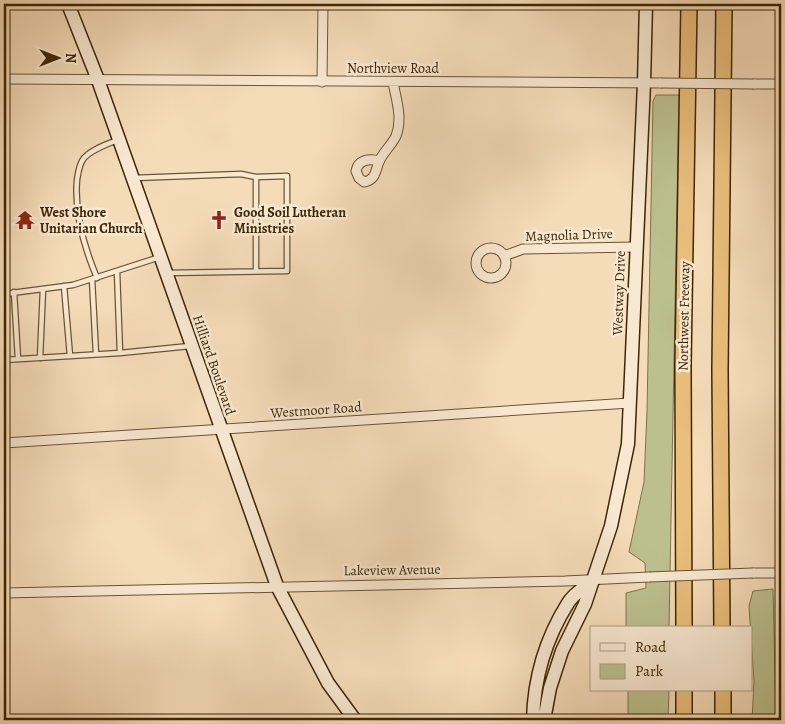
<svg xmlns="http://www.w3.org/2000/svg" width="785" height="724" font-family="Alegreya,serif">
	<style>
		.green { fill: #bcc08f; stroke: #7d734a }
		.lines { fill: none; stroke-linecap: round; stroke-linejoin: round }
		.service-casing { stroke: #6c5432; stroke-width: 7 }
		.minor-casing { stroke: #6c5432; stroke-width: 11 }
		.secondary-casing { stroke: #3e2605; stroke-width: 15 }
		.motorway-casing { stroke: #3e2605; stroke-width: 18 }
		.service { stroke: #f8e8d2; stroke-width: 4.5 }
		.minor { stroke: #f8e8d2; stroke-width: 9 }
		.secondary { stroke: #f8e8d2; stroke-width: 12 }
		.motorway { stroke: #eabe7c; stroke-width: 15 }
		.minor-bridge-casing { stroke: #6c5432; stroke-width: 11; stroke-linecap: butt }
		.minor-bridge { stroke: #f8e8d2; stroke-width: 9 }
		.labels { text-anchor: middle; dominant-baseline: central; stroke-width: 5; stroke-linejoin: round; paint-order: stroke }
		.street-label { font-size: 14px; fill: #3e2605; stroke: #f8e8d2 }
		.poi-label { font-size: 14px; font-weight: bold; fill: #3e2605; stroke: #f8e8d2; text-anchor: start }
	</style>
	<rect width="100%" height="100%" fill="#f5dcb9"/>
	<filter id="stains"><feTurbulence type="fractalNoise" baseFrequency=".004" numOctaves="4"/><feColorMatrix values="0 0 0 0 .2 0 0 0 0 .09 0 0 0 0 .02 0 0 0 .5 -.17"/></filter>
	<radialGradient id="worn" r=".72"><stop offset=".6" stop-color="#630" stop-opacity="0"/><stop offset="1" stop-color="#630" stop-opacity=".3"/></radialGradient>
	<path class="green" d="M656,95H679L669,628H626V593L646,588L645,563L629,552L644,482L647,411L653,101Z
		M773,589L776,720H752L754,682L749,606L753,591Z
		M628,690H669L668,720H628Z"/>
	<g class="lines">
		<g class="service-casing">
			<path id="service" d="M134,178L241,174L256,177
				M117,271L120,353
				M167,273L287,271V176L256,177V271
				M97,278C84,247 74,214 77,180C78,173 79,164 84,158C92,149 106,145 117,140
				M92,279L96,354
				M64,286L70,356
				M14,292L18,359
				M4,294L73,285L160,257
				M40,358L43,289
				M4,360L120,353L190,346"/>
		</g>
		<g class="minor-casing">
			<path id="minor" d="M4,79L661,83
				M322,82L323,4
				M754,84H781
				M379,161C369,158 358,160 356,171L359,178L364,182C376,180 375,171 379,162C382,153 392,145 396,136C403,118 396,99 393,82
				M476 263a15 15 0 1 1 30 0a15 15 0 1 1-30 0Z
				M504,256L523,249L636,247
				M4,443L630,403
				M753,573H781
				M4,593L565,581L649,577"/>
		</g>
		<g class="secondary-casing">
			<path id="secondary" d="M68,4L98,80L277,586L328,683L355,720
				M533,720C534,679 546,638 568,603C574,593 585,587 594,580
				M544,720L550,688L562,651L585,604L611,526L628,444L644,83L646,4"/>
		</g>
		<g class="motorway-casing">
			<path id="motorway" d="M684,628L683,365L689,4
				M722,628L720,370L724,4
				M684,690V720
				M723,690V720"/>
		</g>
		<use href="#service" class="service"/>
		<use href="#minor" class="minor"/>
		<use href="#secondary" class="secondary"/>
		<use href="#motorway" class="motorway"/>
		<g class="minor-bridge-casing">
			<path id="minor-bridge" d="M661,83L754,84
				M649,577L753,573"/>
		</g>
		<use href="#minor-bridge" class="minor-bridge"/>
	</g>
	<defs>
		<g id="temple-bare" transform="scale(1.5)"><path d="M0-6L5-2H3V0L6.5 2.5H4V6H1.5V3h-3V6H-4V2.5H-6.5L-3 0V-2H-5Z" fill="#8f2418" stroke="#f8e8d2" stroke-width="2.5" paint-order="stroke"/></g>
		<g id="church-bare" transform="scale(1.5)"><path d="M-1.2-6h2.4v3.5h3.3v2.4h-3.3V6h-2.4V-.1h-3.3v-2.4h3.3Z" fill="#8f2418" stroke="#f8e8d2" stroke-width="2.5" paint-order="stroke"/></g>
	</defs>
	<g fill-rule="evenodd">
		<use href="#temple-bare" x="25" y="220"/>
		<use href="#church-bare" x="219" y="220"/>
	</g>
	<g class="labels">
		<g class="street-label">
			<text x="393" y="68">Northview Road</text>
			<text transform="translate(569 235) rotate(-2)">Magnolia Drive</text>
			<text transform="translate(619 293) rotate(-88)">Westway Drive</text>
			<text transform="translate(684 316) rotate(-89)">Northwest Freeway</text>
			<text transform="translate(214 365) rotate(71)">Hilliard Boulevard</text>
			<text transform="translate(316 410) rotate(-4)">Westmoor Road</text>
			<text transform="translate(392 570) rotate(-1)">Lakeview Avenue</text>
		</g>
		<g class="poi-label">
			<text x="40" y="212">West Shore<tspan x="40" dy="16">Unitarian Church</tspan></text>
			<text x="234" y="212">Good Soil Lutheran<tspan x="234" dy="16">Ministries</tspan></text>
		</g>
	</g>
	<rect width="785" height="724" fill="none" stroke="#f5dcb9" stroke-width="20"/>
	<rect x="5" y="5" width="775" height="714" fill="none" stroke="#3e2605" stroke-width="2.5"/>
	<rect x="10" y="10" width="765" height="704" fill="none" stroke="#3e2605"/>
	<rect x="590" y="626" width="162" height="65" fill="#f8e8d2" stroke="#ae9a80"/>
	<rect x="600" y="643" width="25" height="8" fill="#f8e8d2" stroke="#ae9a80"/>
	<text x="635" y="652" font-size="15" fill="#3e2605">Road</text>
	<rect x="600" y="664" width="25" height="15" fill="#bcc08f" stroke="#ae9a80"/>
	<text x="635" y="676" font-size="15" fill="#3e2605">Park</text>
	<g transform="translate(58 58) rotate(90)" stroke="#f8e8d2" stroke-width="4" paint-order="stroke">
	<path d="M0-4L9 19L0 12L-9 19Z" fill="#3e2605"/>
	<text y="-8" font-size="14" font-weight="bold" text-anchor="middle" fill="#3e2605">N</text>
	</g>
	<rect width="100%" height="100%" filter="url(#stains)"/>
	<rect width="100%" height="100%" fill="url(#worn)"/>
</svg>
